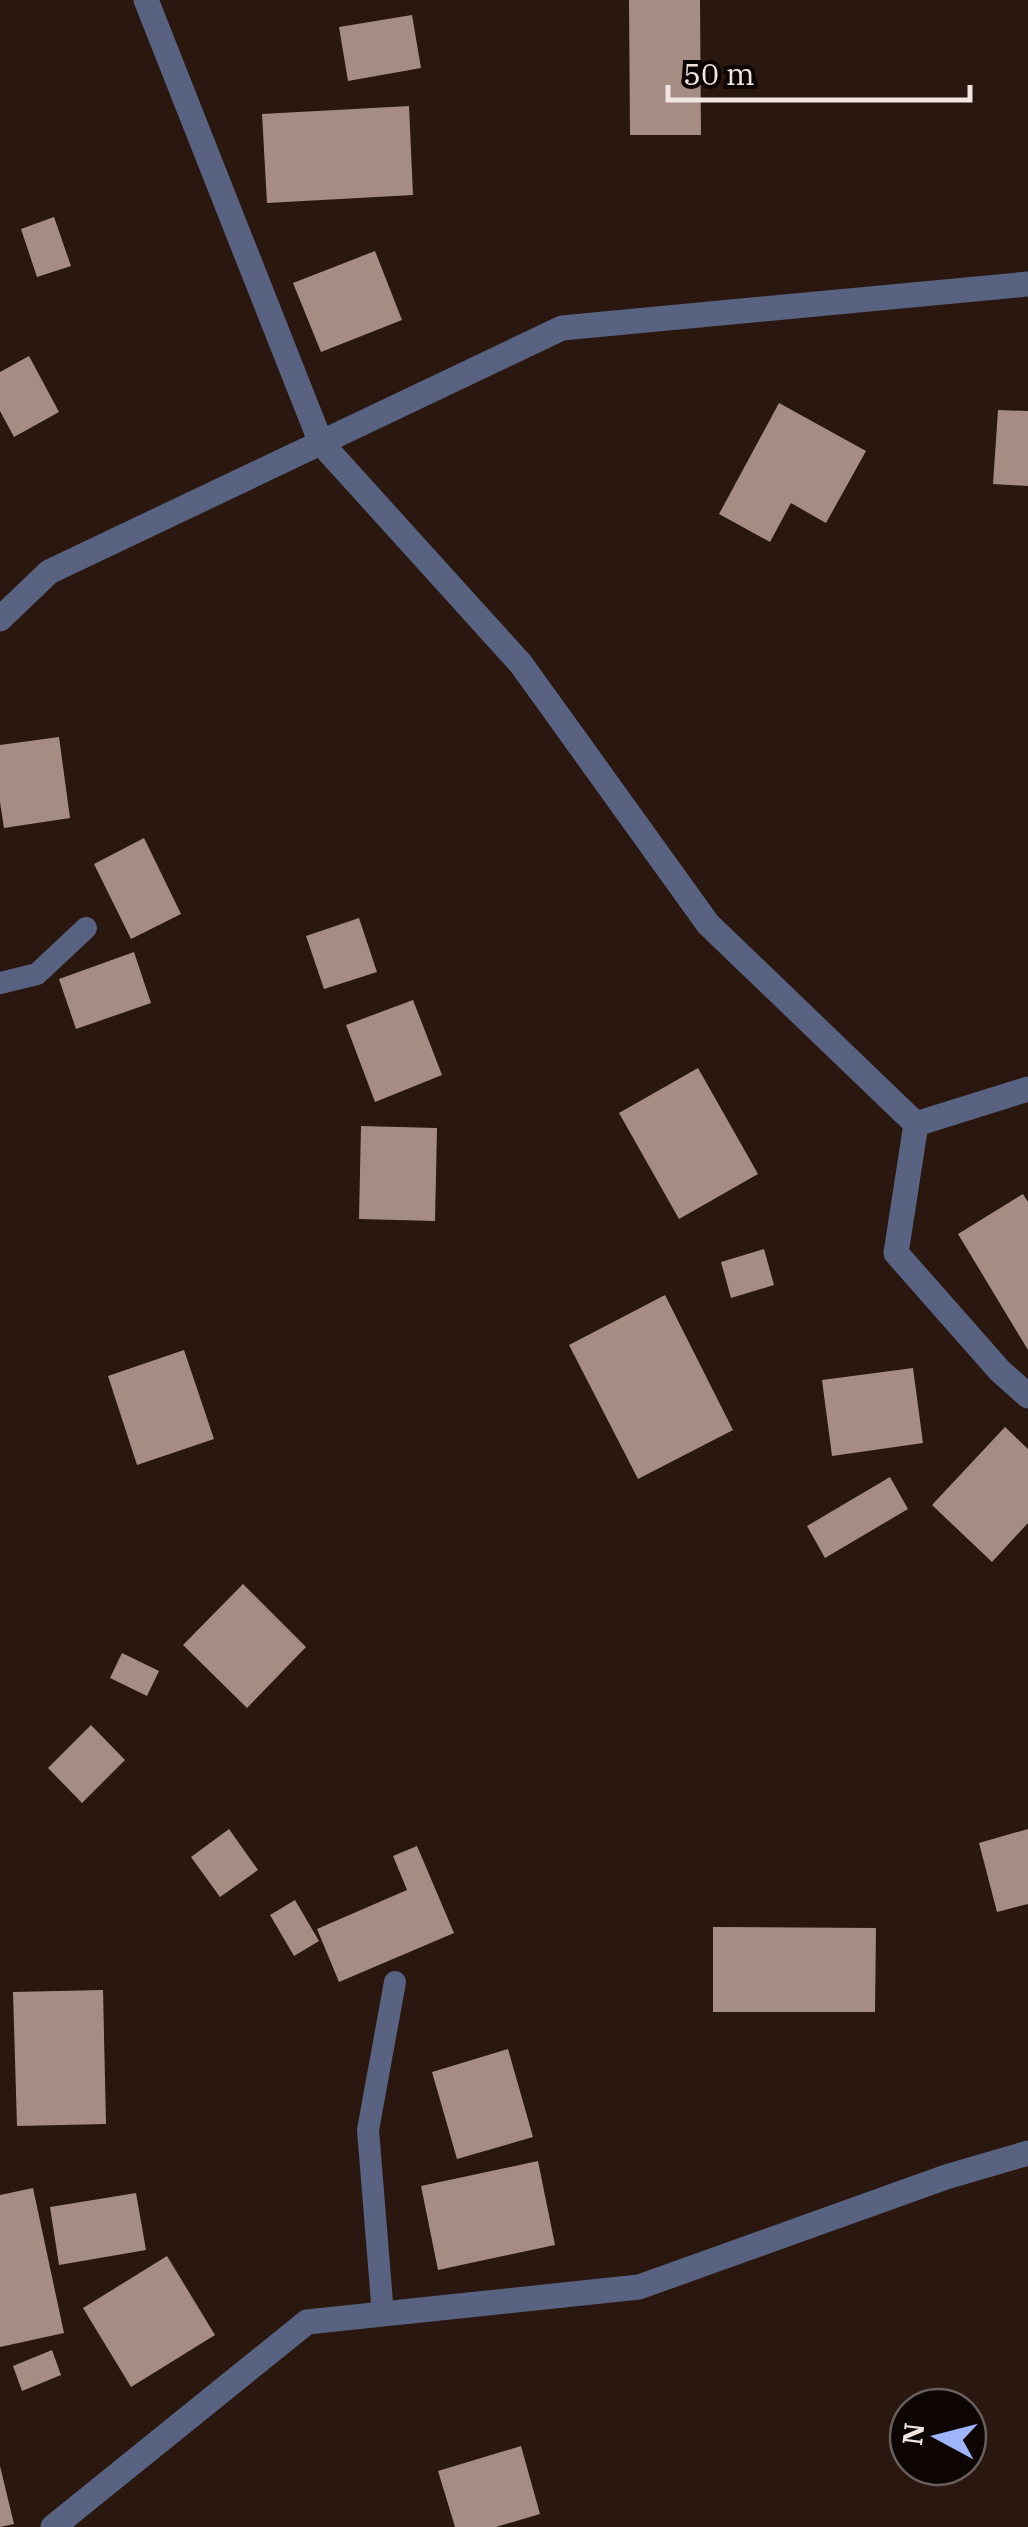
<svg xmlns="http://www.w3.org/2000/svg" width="1028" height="2527" font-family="'IBM Plex Serif',serif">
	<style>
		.building { fill: #a58d84 }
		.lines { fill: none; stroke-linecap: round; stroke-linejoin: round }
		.service { stroke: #596280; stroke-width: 22 }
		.minor { stroke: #596280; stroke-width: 25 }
	</style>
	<rect width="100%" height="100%" fill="#291710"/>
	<path class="building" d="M629,0H700L701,135H630Z
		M412,15L421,68L348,81L339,27Z
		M409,106L413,195L267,203L262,114Z
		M54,217L71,266L37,277L21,229Z
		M375,251L402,320L321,352L293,283Z
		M29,356L59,412L14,437L0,411V372Z
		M779,403L866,451L826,523L791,503L770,542L719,514Z
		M998,410L1028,411V486L993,484Z
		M59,737L70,818L4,828L0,802V745Z
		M144,838L181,914L131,939L94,864Z
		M359,918L377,972L324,989L306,936Z
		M134,952L151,1003L76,1029L59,979Z
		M413,1000L442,1075L375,1102L346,1025Z
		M698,1068L758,1174L679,1219L619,1113Z
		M361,1126L437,1128L435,1221L359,1219Z
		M1023,1194L1028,1202V1350L958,1234Z
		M764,1249L774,1285L731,1298L721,1262Z
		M665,1295L733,1430L638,1479L569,1345Z
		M184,1350L214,1439L137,1465L108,1376Z
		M913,1368L923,1443L832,1456L822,1380Z
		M1005,1427L1028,1449V1523L992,1562L932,1505Z
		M890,1477L908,1509L825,1558L807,1526Z
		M243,1584L306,1647L247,1708L183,1645Z
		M122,1653L159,1671L147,1696L110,1678Z
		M91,1725L125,1760L82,1803L48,1768Z
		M229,1829L258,1870L220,1897L191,1857Z
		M1028,1829V1904L997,1912L979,1843Z
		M417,1846L454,1933L339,1982L317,1929L407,1890L393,1856Z
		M295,1900L319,1941L294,1956L270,1915Z
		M713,1927L876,1928L875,2012H713Z
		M103,1990L106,2124L17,2126L13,1992Z
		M508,2049L533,2137L457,2159L432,2072Z
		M538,2161L555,2245L438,2270L421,2186Z
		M33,2188L64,2333L0,2347V2195Z
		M136,2193L146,2250L59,2265L50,2207Z
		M167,2256L215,2335L131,2387L83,2308Z
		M52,2350L61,2375L22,2391L13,2366Z
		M521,2446L540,2514L496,2527H455L438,2471Z
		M0,2466L14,2524L0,2527Z"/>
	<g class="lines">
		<path class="service" d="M0,983L37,974L86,928
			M383,2315L368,2130L395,1982"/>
		<path class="minor" d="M146,0L321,443L521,664L708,924L916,1124
			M0,619L49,572L562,328L1028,284
			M1028,1089L916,1124L896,1253L1000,1371L1028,1396
			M53,2527L307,2322L639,2287L946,2177L1028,2153"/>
	</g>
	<g transform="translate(938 2437) rotate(277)"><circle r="48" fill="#0c0503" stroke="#685f5c" stroke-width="2.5"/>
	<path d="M0-8L18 38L0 25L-18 38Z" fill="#9eb4fd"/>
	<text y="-15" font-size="28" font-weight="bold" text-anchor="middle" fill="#f3e6e1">N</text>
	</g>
	<path d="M668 85v15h302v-15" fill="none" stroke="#f3e6e1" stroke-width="5"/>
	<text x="683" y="85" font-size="30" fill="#f3e6e1" stroke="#0c0503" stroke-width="8" paint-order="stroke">50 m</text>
</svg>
